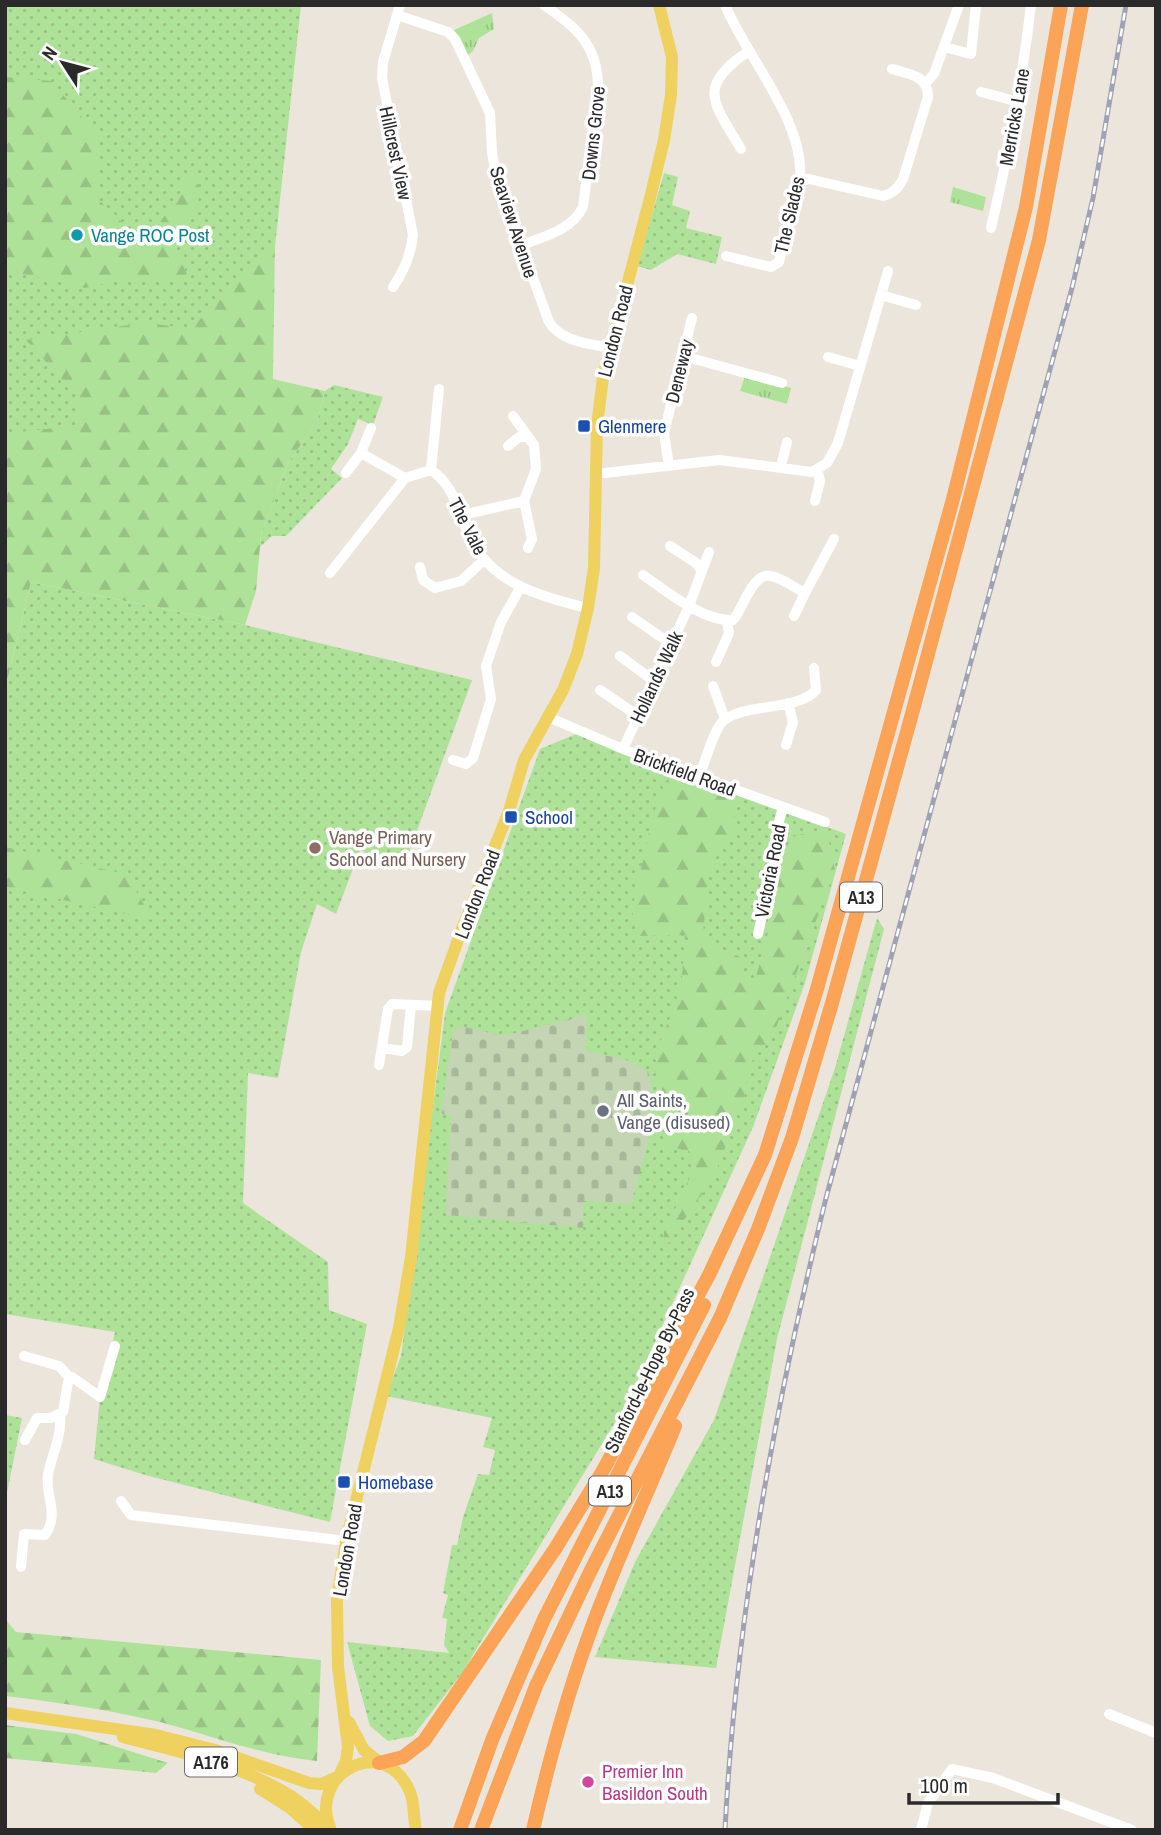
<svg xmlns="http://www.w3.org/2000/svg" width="1161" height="1835" font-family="'Archivo Narrow',sans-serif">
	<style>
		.grass { fill: url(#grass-dots) }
		.forest { fill: url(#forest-firs) }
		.cemetery { fill: url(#cemetery-stones) }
		.park { fill: url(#park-tufts) }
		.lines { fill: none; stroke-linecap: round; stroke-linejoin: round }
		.minor { stroke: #fff; stroke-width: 10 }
		.major { stroke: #eed15e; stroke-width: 12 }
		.highway { stroke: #fba357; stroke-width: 14 }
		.rail-casing { stroke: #9fa1b4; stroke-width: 5 }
		.rail { stroke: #fff; stroke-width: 2.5; stroke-dasharray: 8; stroke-linecap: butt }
		.culture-dot { fill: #0f9aa8; stroke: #fff; stroke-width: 2.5 }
		.transit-dot { fill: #1a4fb4; stroke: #fff; stroke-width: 2.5 }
		.education-dot { fill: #8d6e63; stroke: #fff; stroke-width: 2.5 }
		.worship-dot { fill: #6b7280; stroke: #fff; stroke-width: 2.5 }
		.hotel-dot { fill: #d1479c; stroke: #fff; stroke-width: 2.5 }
		.labels { text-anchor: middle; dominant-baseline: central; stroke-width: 7; stroke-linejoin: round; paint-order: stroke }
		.shield { fill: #fff; stroke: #6a6a6a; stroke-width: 2 }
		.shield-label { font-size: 18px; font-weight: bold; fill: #2a2a2a }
		.street-label { font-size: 19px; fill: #2a2a2a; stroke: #fff }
		.culture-label { font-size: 19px; fill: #0d838f; stroke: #fff; text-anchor: start }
		.transit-label { font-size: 19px; fill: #164399; stroke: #fff; text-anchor: start }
		.education-label { font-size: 19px; fill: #785e54; stroke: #fff; text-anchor: start }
		.worship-label { font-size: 19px; fill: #5b616d; stroke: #fff; text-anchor: start }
		.hotel-label { font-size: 19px; fill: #b23c85; stroke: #fff; text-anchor: start }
	</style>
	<defs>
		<pattern id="grass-dots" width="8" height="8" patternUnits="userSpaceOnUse" patternTransform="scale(1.75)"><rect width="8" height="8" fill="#afe299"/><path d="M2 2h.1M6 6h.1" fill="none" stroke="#97c284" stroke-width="1.8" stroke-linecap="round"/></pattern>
		<pattern id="forest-firs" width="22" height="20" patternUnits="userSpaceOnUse" patternTransform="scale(1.75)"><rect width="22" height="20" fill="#afe299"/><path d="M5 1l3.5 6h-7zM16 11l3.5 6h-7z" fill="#97c284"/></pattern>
		<pattern id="cemetery-stones" width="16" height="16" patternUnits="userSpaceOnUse" patternTransform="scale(1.75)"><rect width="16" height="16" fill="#c3d5b3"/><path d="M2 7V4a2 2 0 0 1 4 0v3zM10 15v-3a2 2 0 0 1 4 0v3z" fill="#a8b79a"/></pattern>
		<pattern id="park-tufts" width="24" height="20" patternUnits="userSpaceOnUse" patternTransform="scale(1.75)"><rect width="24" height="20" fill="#afe299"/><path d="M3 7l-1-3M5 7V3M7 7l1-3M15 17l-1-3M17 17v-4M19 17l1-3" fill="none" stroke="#97c284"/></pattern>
	</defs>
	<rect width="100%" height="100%" fill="#ece5dc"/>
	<path class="grass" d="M5,5H301L275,246L231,611L20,568L5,625Z
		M664,173L678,177L672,205L690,211L686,228L722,237L716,264L677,254L651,270L637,266Z
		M334,385L383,397L373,425L358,419L348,444L331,469L342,478L286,536H272L260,547L261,535L288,463L317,422L325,391Z
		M31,582L245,625L472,680L403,869L360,850L336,914L317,904L301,952L278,1078L248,1073L243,1203L328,1262L329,1310L367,1324L330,1522L145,1475L94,1459L100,1397L115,1332L5,1314V690Z
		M576,734L846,834L805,983L753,1127L628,1401L462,1673L413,1736L388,1741L370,1726L347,1642L449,1653L444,1645L447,1619L442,1618L448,1595L443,1593L452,1545H457L463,1517L478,1474L489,1475L495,1450L483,1447L492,1418L386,1396L401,1356L445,1013L540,749Z
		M877,918L884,929L777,1339L716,1668L595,1657L635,1562L714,1420L835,1068Z
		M5,1415L22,1418L5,1503Z"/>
	<path class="forest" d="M5,77L51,81L100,138L96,197L131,231L156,228L181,192L185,179L193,177L189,166L201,191L197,205L172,241L187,274L173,281L127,279L85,288L19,273L8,264L5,265Z
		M275,246L273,379L325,391L317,422L288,463L261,535L256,591L245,625L31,582L5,690V434L78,425L79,398L26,340L143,323L191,328Z
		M675,775L736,801L734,832L720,849L708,877L703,935L715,949L739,956L744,980L756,977L769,929L782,861L791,837L815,831L827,833L835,870L774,1033L751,1063L743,1100L712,1182L695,1203L670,1242L663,1248L664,1232L696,1165L689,1151L665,1146L655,1054L681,991L685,935L638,936L632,911L652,818L665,782Z
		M5,847L126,874L153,920L5,887Z
		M5,1619L16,1632L321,1660L317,1761C262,1756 213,1736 160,1722C109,1710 57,1702 5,1696Z
		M5,1725L76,1734L168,1763L156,1773L5,1758Z"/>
	<path class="cemetery" d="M587,1015L586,1051L626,1060L648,1071C661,1115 643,1161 631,1204L584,1201L583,1228L446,1215L451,1116L442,1114L443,1103L453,1032L460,1026L503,1036Z"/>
	<path class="park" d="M492,13L494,29L479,38L473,51L468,55L454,30Z
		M953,187L986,197L983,211L950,202Z
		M745,376L791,388L787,404L740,391Z"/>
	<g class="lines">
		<path class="minor" d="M725,5C747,58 804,120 800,177L779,262L771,267L726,256
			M397,15L448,32L455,39L490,113L492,152L496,176L549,322C562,342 588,343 609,348
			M944,47L971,54L976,5
			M925,84L934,74L959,5
			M981,92L1019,102
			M741,149C714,103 695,87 749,51
			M800,177L883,196C894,193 898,188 903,179L928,97C928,75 909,74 892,69
			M991,228C1009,152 1022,83 1031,5
			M520,246C544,236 571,231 583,207L598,87C598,45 576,27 544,5
			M393,287C404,271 411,255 413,235L382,78L383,62L400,5
			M881,295L916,305
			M683,356L782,383
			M828,357L860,366
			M439,389L431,470C453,484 458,510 468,534C490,583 540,597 588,608
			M508,446L519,437H528
			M361,453L405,478
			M669,466L664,433L692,318
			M781,466L787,442
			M346,473L361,453L371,428
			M596,474L719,460L812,472L827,463L838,443L888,271
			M524,501L532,539L528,548
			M815,501L820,481L817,469
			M462,515L524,501L536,469L534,445L513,416
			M670,546L696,563L702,571
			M420,567L423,580L435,588L461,581L484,560
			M330,573L405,478L431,470
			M643,575C666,591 704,622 733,620C743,609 752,573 770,576C781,577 795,588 805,593L794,616
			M805,593L834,539
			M632,617L671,644
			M620,656L654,681
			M716,662L729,633L727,621
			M713,686L725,719
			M600,690L638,716
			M548,717L623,749L825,822
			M786,745L793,722L788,703
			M623,749L689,606L709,552
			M453,760L466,764L473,758L491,699L486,666L501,622L520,588
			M699,777C705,763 713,731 723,721C743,703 799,711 816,690L814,668
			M758,934L781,833L778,825L783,807
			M382,1048L402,1051L407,1047L411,1005
			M379,1065L388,1009L392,1004L438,1006
			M24,1356L59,1366L71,1379
			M25,1440L37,1418H51L63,1412L68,1382L72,1377L100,1397L115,1346
			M121,1501L131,1515L346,1541
			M21,1567L24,1534L45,1535C60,1513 45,1498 48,1475C52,1453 62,1437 60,1414
			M1109,1714L1156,1733
			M921,1830L928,1803L952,1769L993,1778L1132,1830"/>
		<path class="major" d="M5,1713L156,1735L215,1750L309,1783L322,1784L339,1776
			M349,1722L364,1750L379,1762
			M123,1737C178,1752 240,1764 289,1795C304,1804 317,1817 331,1830
			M339,1776L346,1761L348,1747L338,1667L337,1600L346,1541L399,1328L411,1257L439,993L462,929L509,811L524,760L563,690L577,654L588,608L594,568L597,426L603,377L650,198L664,140L671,95L672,57L659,5
			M260,1789L290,1808L315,1830
			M330,1827C308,1773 385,1732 410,1792C415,1804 413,1817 416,1830"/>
		<path class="highway" d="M379,1763L403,1757L424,1741L555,1549L601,1474L709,1275L765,1155L817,989L953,499L1026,207L1061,5
			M460,1830L492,1740L544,1619L704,1305
			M481,1830L536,1686L591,1570L720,1318L758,1229L792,1138L832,1003L913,710L1039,240L1082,5
			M533,1830C549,1760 568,1691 593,1624C618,1557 648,1492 675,1426"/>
		<g class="rail-casing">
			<path id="rail" d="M725,1830C736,1616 775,1406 826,1198L1072,288L1093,198L1126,5"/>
		</g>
		<use href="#rail" class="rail"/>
	</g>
	<circle class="culture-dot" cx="77" cy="235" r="7"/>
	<g class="transit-dot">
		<rect x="577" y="419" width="14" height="14" rx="3.5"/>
		<rect x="504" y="810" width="14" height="14" rx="3.5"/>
		<rect x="337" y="1475" width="14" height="14" rx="3.5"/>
	</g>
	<circle class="education-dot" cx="315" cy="848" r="7"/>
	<circle class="worship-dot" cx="603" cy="1111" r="7"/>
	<circle class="hotel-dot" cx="588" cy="1782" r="7"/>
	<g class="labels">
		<g class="shield">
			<rect x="840" y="882.5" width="42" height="29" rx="5"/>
			<rect x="589" y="1476.5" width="42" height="29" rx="5"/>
			<rect x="185" y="1747.5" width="52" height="29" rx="5"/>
		</g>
		<g class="shield-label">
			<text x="861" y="897">A13</text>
			<text x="610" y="1491">A13</text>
			<text x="211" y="1762">A176</text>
		</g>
		<g class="street-label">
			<text transform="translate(1014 117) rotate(-80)">Merricks Lane</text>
			<text transform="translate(593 133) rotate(-84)">Downs Grove</text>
			<text transform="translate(396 153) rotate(78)">Hillcrest View</text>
			<text transform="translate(789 215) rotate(-77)">The Slades</text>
			<text transform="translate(514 222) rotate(72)">Seaview Avenue</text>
			<text transform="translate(615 331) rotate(-76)">London Road</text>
			<text transform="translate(679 371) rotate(-76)">Deneway</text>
			<text transform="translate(468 526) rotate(63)">The Vale</text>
			<text transform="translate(656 677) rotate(-65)">Hollands Walk</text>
			<text transform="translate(685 772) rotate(20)">Brickfield Road</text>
			<text transform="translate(770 871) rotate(-79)">Victoria Road</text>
			<text transform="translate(477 894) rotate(-69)">London Road</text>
			<text transform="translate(649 1370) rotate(-64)">Stanford-le-Hope By-Pass</text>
			<text transform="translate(347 1550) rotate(-80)">London Road</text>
		</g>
		<g class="culture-label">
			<text x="91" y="235">Vange ROC Post</text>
		</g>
		<g class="transit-label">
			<text x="598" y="426">Glenmere</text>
			<text x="525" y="817">School</text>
			<text x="358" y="1482">Homebase</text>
		</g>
		<g class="education-label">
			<text x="329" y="837">Vange Primary<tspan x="329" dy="22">School and Nursery</tspan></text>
		</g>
		<g class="worship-label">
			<text x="617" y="1100">All Saints,<tspan x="617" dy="22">Vange (disused)</tspan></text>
		</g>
		<g class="hotel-label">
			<text x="602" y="1771">Premier Inn<tspan x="602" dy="22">Basildon South</tspan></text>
		</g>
	</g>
	<rect width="1161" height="1835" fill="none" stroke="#2a2a2a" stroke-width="14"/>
	<g transform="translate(63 63) rotate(306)" stroke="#ffffff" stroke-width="5" paint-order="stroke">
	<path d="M0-5L12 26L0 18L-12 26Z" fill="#2a2a2a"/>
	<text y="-10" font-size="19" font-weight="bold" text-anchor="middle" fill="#2a2a2a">N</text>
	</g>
	<path d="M909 1793v10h149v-10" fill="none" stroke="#2a2a2a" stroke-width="3.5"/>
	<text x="920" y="1793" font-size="21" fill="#2a2a2a" stroke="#ffffff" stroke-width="5" paint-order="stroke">100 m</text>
</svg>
